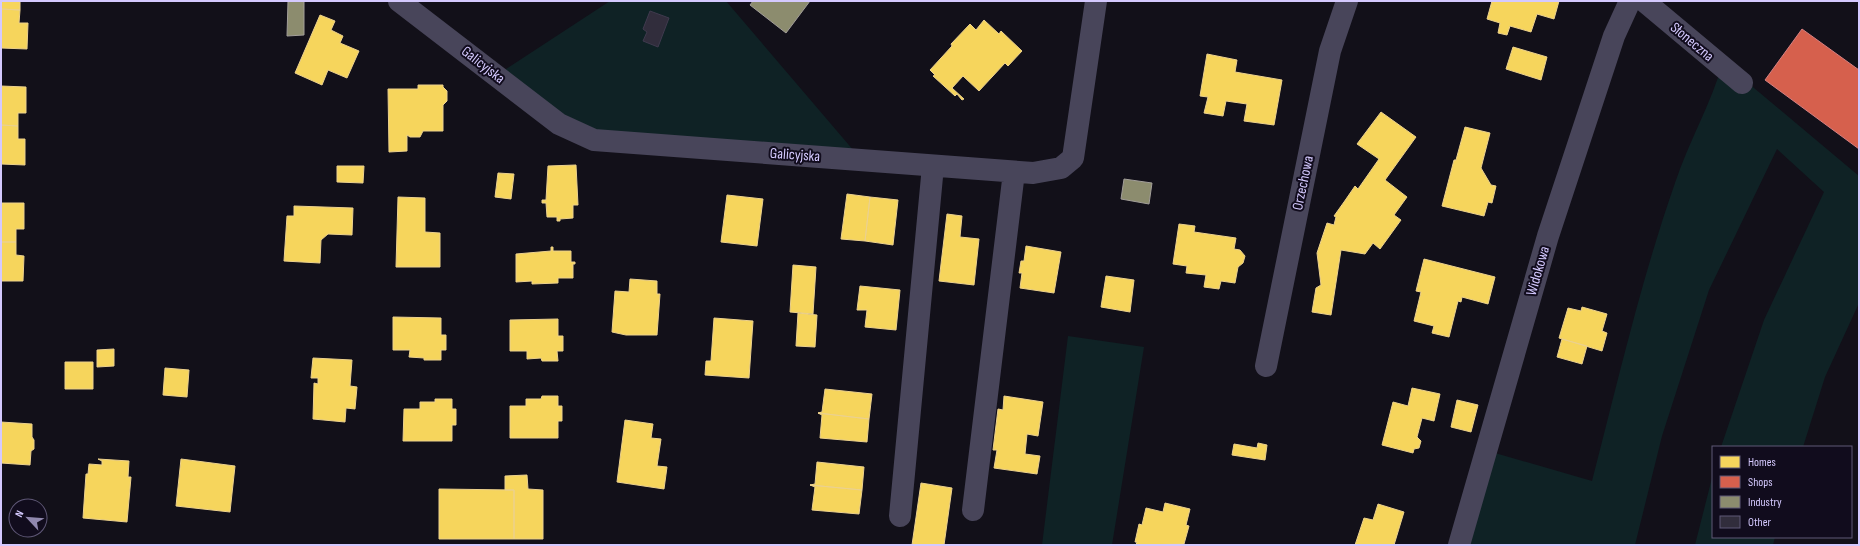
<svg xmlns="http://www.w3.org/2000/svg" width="1860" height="546" font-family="'Sofia Sans Condensed',sans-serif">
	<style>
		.green { fill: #0f2225 }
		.homes { fill: #f6d55c; stroke: #ecd18d }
		.shops { fill: #d6604d; stroke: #d58082 }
		.industry { fill: #8c8c6e; stroke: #a29e99 }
		.building { fill: #312d3c; stroke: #3f3a4e }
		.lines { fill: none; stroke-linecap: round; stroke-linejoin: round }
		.minor { stroke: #48455a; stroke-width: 22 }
		.labels { text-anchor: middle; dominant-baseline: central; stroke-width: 4; stroke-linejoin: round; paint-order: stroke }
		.street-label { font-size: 15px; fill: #d4c9fe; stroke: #110c1d }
	</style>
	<rect width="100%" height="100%" fill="#121019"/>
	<path class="green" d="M610,1H726L854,151L596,132L562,117L503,71Z
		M1723,62L1859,176V303L1825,377L1803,447H1721L1764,320L1824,192L1777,149L1709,290L1662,436L1635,545H1468L1495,453L1592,481C1618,381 1641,280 1675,183C1689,141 1711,104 1723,62Z
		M1068,336L1144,347L1112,545H1042Z
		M1713,474V537H1775L1773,545H1695Z"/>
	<path class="homes" d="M1,1H20V10L1,9Z
		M1492,1H1559L1554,19L1537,14L1531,32L1510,26L1507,35L1498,33L1500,23L1487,19Z
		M1,9L20,10L19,23H28L27,49L1,48Z
		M320,15L335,21L331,30L343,36L340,43L359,51L347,78L328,70L322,85L295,73Z
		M984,20L999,34L1001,31L1022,51L1008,66L1005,63L979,91L963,76L952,88L964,99L962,100L957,94L955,96L933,76L935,75L930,70L952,46L951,44L970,24L976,30Z
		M1513,47L1547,57L1541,80L1506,69Z
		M1207,54L1237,60L1235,72L1282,80L1274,125L1244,121L1247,104L1226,101L1223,116L1204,113L1208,97L1200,96Z
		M418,85H443V87L447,91V101L443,105V131H423L420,137H410L407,135V151L389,152L388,89H418Z
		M1,86L26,87V113H18V126L1,125Z
		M1381,112L1416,137L1385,180L1407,197L1394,215L1401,220L1380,249L1373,243L1365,254L1341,250L1331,315L1312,312L1316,288L1321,285L1317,253L1327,223L1334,225L1336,217L1334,216L1344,202L1355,186L1358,189L1379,159L1357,144Z
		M1,125L18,126V139H25V165L1,164Z
		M1465,127L1490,133L1481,168L1491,185L1496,186L1492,203L1488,202L1484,216L1442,206L1454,160H1456Z
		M576,165L578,205H573V218L560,219V221H557V217H547L546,203H542V200H546L548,166Z
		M337,166H364L363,183L337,182Z
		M498,173L514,174L511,199L495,197Z
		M847,194L870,197L865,241L841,239Z
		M727,195L763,199L757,246L721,242Z
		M398,197L425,198V232L440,233V267H396Z
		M870,197L898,200L893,245L865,241Z
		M1,203H24V229H16V242H1Z
		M294,206L353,208L352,235L328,234L321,240L320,263L284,261L287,216H294Z
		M947,214L962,216L960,237L979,239L974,285L939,281Z
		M1179,224L1195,226L1194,232L1236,238L1234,249L1240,250L1245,256L1243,263L1238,267L1235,283L1221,281L1219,289L1204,287L1206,275L1186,273L1187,266L1173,264Z
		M1,242H16V255L24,256L23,281H1Z
		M1026,246L1061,252L1054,293L1020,288L1022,273H1019L1021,261H1024Z
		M551,247H553V251H571V262H575V264H573V278H558V283L532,284V281L516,282V254L551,251Z
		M1424,259L1495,277L1488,304L1462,297L1461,302L1458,301L1449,337L1432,333L1434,326L1414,321L1421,292L1416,291Z
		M793,265L816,267L813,314L790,312Z
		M1106,276L1134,280L1130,312L1101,307Z
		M630,279L657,281V294H660L657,335H626L612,332L615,291L629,292Z
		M860,286L900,290L896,330L865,327L867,310H857Z
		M1582,307L1607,314L1602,331L1607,333L1602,351L1559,338L1568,308L1581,311Z
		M798,313L817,315L815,347L796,346Z
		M393,317L441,318V335H446V350H441V360H424V358L409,357L410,350H393Z
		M714,318L753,321L749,378L705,375L706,361H711Z
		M558,319V336H563V351H557L558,361H542L541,358L527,359V351H510V320Z
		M1562,339L1587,346L1582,364L1557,357Z
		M114,349V366L97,367V350Z
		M313,358L352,360L350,386L357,387L355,409L346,408L345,422L313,419L314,383L318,384V378H311Z
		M65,362H93V389H65Z
		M165,368L189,370L187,397L163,395Z
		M1412,388L1440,394L1434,421L1422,418L1417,437L1421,441L1419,448L1414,449L1413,453L1382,445L1393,402L1408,406Z
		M825,389L872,394L869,419L818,413L822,412Z
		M542,396H558V406H562V421H558V438H510V406H526V399H541Z
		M1004,396L1043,402L1038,436L1027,434L1025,454L1040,456L1037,474L994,468L997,450H993L998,409L1003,410Z
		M435,399H452V409H456V425H452V441H403L404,409H420V402H435Z
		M1457,400L1478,405L1471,432L1451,427Z
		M818,413L869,419L867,442L820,438L822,415Z
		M625,420L653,424L651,438L661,439L657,466L667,467L664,489L617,482Z
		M1,422L32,424V437L34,440V449L31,451L30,465L1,463Z
		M1258,443L1267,445L1265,460L1232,455L1234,444L1257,448Z
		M98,459L129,461L128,477H131L127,522L83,518L86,474H88L89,464L102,465V461Z
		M181,459L235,466L230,512L176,506Z
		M817,462L864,467L862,490L810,485L815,484Z
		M527,475L528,489L543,490V539H514V490H505V476Z
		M921,483L952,488L944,545H912Z
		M810,485L862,490L859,514L812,510L815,487Z
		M439,489L514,490V539H439Z
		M1165,503L1190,509L1186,525L1189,526L1184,544L1136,545L1137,542H1135L1139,524L1142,525L1146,508L1163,512Z
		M1378,504L1404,512L1394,545H1355L1364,518L1373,520Z"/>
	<path class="shops" d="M1802,29L1859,70V149L1765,80Z"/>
	<path class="industry" d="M288,1H304V35L287,36Z
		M753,1H810L786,33L750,5Z
		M1124,179L1152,183L1149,204L1121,199Z"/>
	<path class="building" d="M650,11L669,18L658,47L643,41L647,32L643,29Z"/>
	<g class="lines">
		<path class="minor" d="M399,1L559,124L594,140L1033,173L1061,168L1073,158L1096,1
			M1644,1L1742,83
			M1266,366L1330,51L1347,1
			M973,510L1014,172
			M900,516L933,166
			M1459,545L1548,236L1614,36L1630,1"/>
	</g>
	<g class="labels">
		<g class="street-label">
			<text transform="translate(1692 42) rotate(40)">Słoneczna</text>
			<text transform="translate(483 65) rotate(38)">Galicyjska</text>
			<text transform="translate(795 155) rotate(4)">Galicyjska</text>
			<text transform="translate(1303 183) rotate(-78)">Orzechowa</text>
			<text transform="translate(1538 271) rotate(-74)">Widokowa</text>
		</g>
	</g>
	<rect width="1860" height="546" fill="none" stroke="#d4c9fe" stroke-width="4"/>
	<rect x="1712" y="446" width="140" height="92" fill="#110c1d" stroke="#5f5877"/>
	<rect x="1720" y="456" width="20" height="12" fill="#f6d55c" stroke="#5f5877"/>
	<text x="1748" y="466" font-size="12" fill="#d4c9fe">Homes</text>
	<rect x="1720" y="476" width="20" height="12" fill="#d6604d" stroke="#5f5877"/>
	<text x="1748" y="486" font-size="12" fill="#d4c9fe">Shops</text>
	<rect x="1720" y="496" width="20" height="12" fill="#8c8c6e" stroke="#5f5877"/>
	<text x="1748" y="506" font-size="12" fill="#d4c9fe">Industry</text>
	<rect x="1720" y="516" width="20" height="12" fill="#312d3c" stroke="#5f5877"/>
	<text x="1748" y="526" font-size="12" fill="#d4c9fe">Other</text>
	<g transform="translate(28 518) rotate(296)"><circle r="19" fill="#110c1d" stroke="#5f5877"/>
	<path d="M0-3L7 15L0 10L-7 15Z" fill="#9088ae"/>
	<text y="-6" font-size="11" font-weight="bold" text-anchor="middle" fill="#d4c9fe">N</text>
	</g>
</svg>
